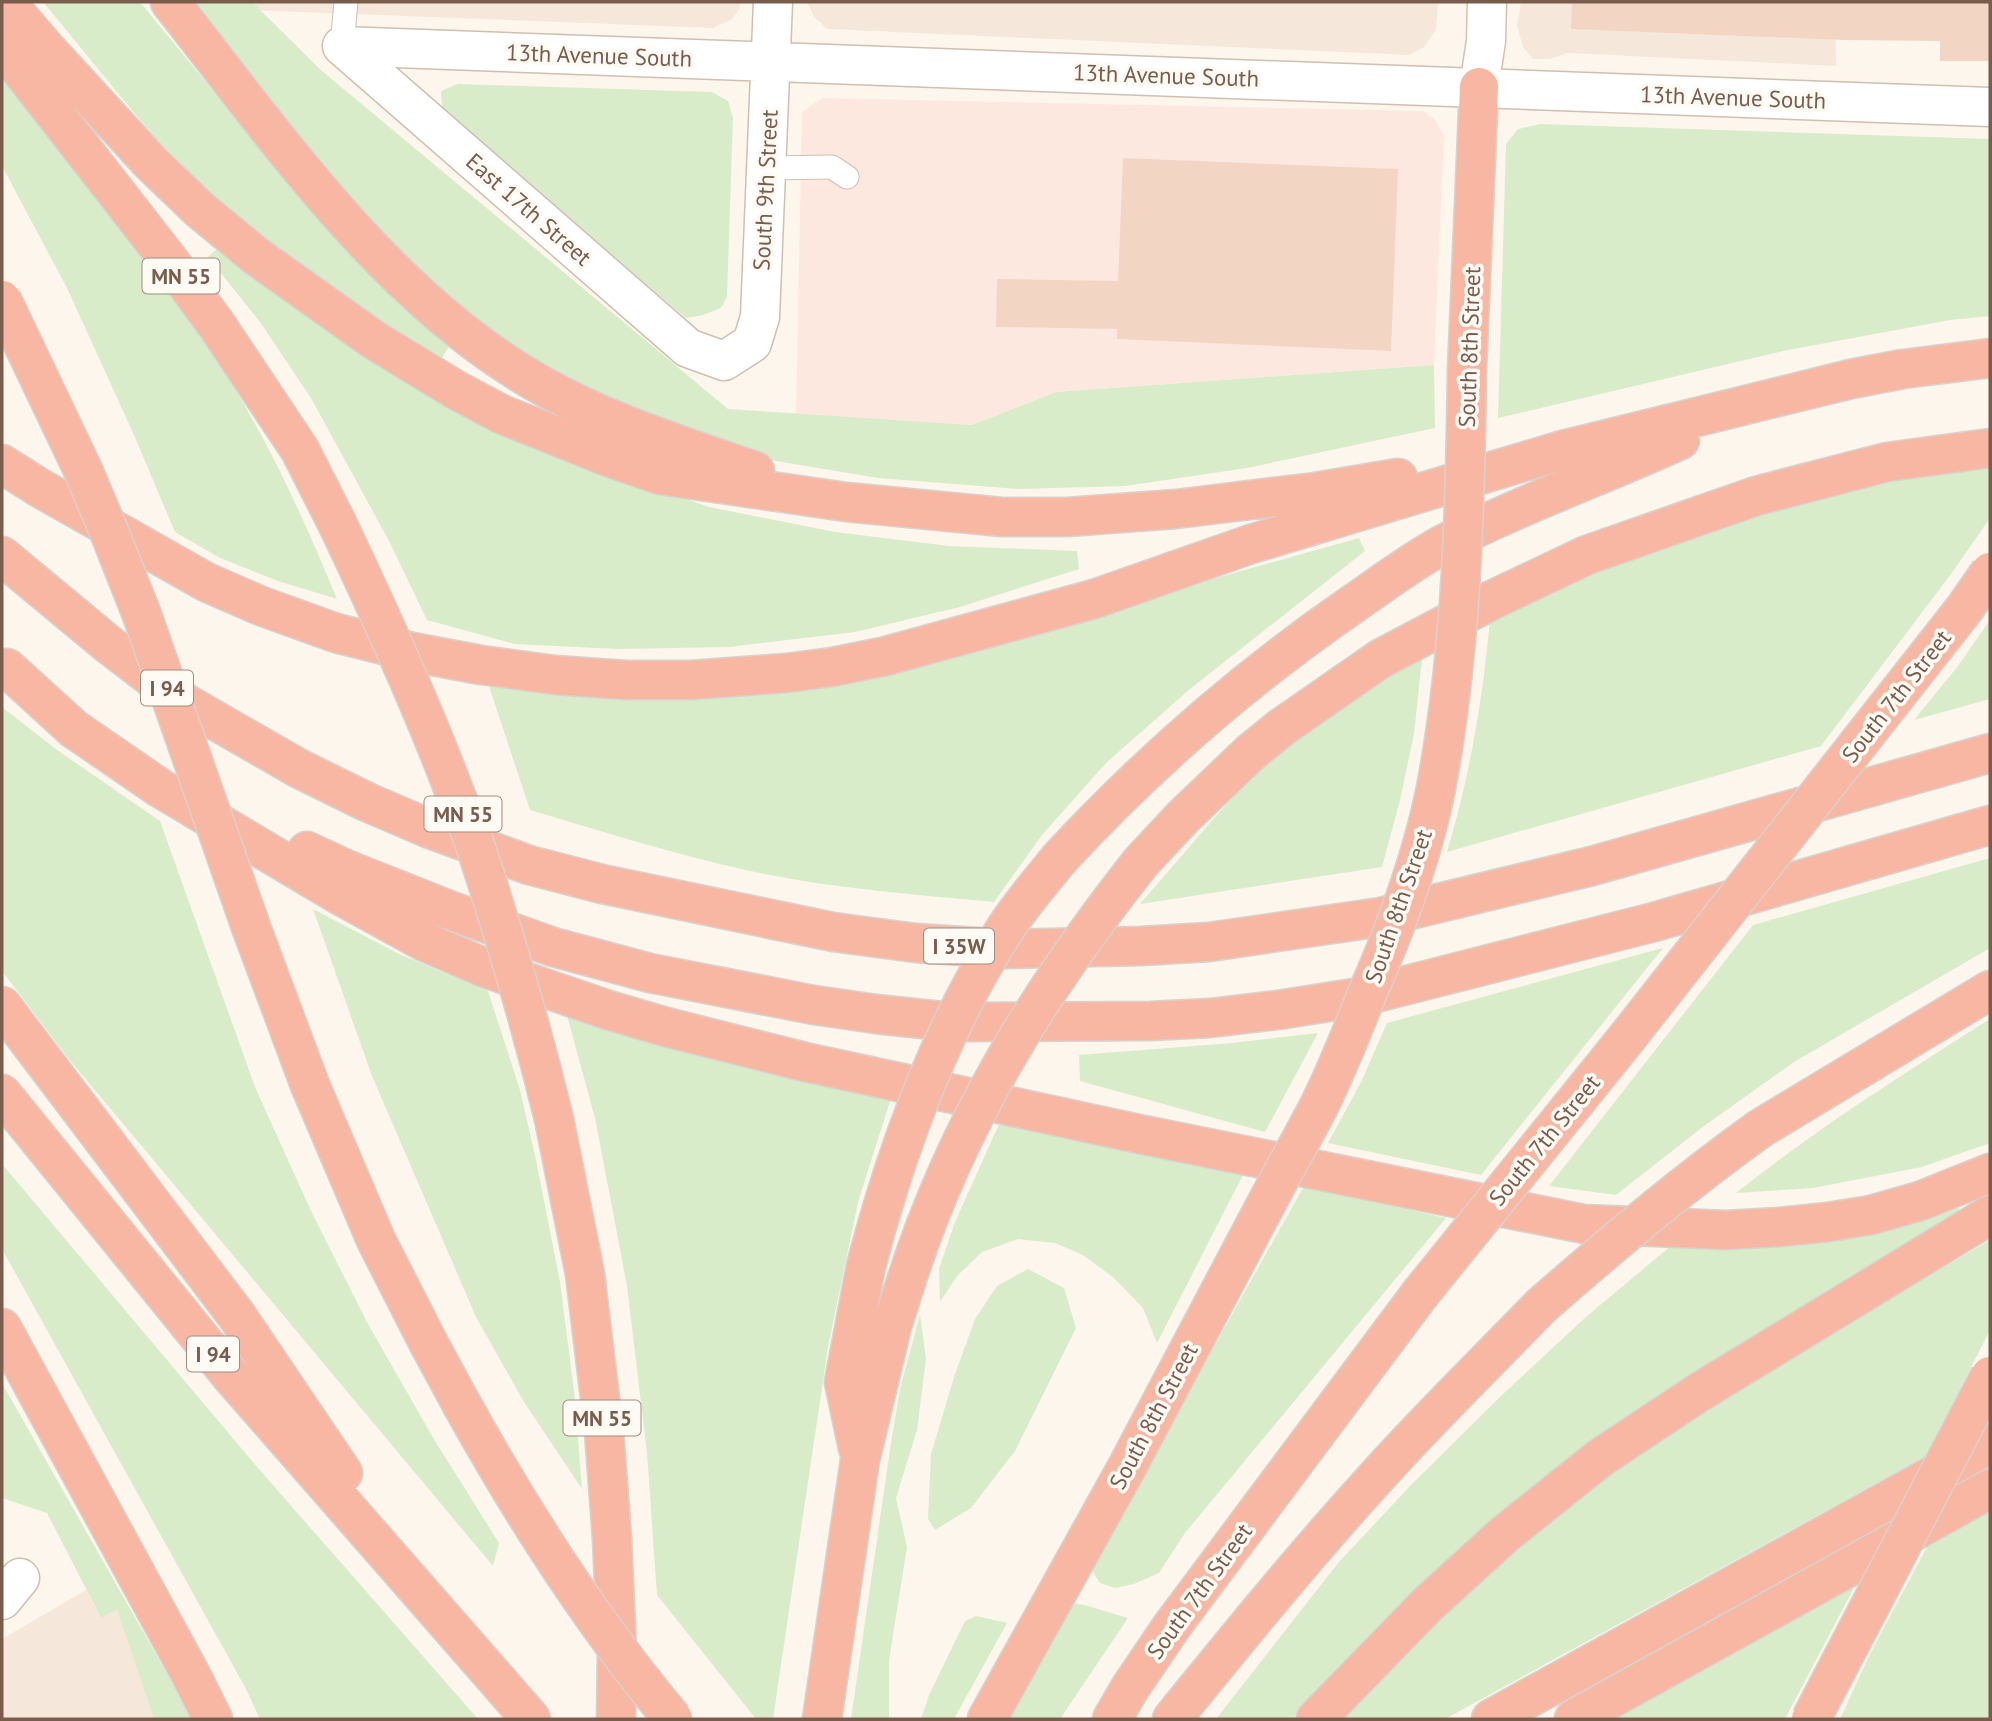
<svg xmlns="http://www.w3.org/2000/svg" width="1992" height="1721" font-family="'PT Sans',sans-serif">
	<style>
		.residential { fill: #f5e8da }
		.commercial { fill: #fde8e0 }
		.green { fill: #d8ecc9 }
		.building { fill: #f3d5c3 }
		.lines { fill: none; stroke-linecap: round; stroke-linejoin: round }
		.lane-casing { stroke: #d1beb0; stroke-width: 25 }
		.street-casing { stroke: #d1beb0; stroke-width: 41 }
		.secondary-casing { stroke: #d6c0b0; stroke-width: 41 }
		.highway-casing { stroke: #dad1cd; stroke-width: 41 }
		.lane { stroke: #fff; stroke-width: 23 }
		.street { stroke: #fff; stroke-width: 38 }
		.secondary { stroke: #fff; stroke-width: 38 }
		.highway { stroke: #f7b7a3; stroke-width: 38 }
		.highway-bridge-casing { stroke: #dad1cd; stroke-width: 41; stroke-linecap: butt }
		.highway-bridge { stroke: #f7b7a3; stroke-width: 38 }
		.labels { text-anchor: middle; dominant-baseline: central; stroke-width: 7; stroke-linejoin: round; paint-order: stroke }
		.shield { fill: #fffaf3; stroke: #a28b7f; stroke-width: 2 }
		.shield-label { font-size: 21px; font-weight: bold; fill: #7a5c4d }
		.street-label { font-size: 23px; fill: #7a5c4d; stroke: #fffaf3 }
	</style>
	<rect width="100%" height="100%" fill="#fdf6ec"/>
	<path class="residential" d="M194,2H740L739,10L731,20L713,28L199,8Z
		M807,2H1438L1436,30L1424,47L1409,55L828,29L814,17Z
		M1521,2H1835L1836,66L1568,53L1550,59H1533L1523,47L1517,26Z
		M86,1590L101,1618L117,1610L154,1719H2V1639Z"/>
	<path class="commercial" d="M822,98L1424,111L1436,121L1444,136L1434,365L1056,392L972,425L796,414L802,112Z"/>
	<path class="green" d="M43,2H140L324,226L385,289L450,345L439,363C357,304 269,250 196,180C142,127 92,60 43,2Z
		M194,2H252L322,71L728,409L972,425L1056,392L1434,365L1435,428L1247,468L1125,486L1019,489L878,478L764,459L564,382L476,323L386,248L316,163Z
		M2,69C89,183 185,296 254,422C286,479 312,539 337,599L278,581L220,558L175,532L134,435L67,288L2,166Z
		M458,84L712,92L728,101L733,118L727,297L721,308L703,315L686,318L450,118L442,107L441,91Z
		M1540,124L1990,139V316L1950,320L1783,351L1498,418L1506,144L1518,129Z
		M222,244L600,470L709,507L835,532L949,546L1077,551L1079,569L960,607L855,632L729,647L618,649L515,644L427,620L389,541L311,398L260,322L208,257Z
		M1990,464V518L1951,574L1821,746L1447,852C1470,775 1483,698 1490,619L1597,566L1840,489Z
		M1359,538L1365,551L1190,689L1106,763L1042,835L994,902C911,894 827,888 746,870C673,854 601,831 530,810L486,677L991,641Z
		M1990,620V699L1914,720L1958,666Z
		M1423,650L1414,734L1400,800L1382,867L1140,904L1235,794L1287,744Z
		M2,707L57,750L160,821L255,1087L311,1211L368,1324L435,1441L499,1543L493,1566L68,1058L2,971Z
		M1990,858V948L1794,1062L1704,1126L1616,1195L1549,1186L1753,925Z
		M313,909L397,953L488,991L520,1090L536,1160L560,1282L574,1391L582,1489L524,1402L476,1317L372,1076Z
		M1663,948L1481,1175L1328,1143L1361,1082L1387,1023Z
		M566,1012L892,1095L858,1202L828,1347L773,1719H756L657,1595L647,1453L627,1286L595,1118Z
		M1990,1019V1143L1922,1167L1813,1188L1736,1193C1816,1129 1903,1074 1990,1019Z
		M1318,1033L1265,1132L1080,1081L1079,1055L1232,1043Z
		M1000,1122L1244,1173L1157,1343L1143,1308L1114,1278L1083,1255L1055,1243L1018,1239L982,1252L957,1276L940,1302L939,1269L955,1222Z
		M2,1164L258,1468L478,1719H260L246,1689L2,1249Z
		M1304,1186L1446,1218L1185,1533L1159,1573L1134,1584L1115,1588L1100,1583L1090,1568Z
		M1958,1204L1962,1220L1560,1468L1467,1542L1385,1619L1293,1719H1216L1338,1563L1412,1484L1503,1394L1587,1316L1672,1245Z
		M1990,1240V1330L1926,1456L1445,1719H1336L1415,1637L1588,1486L1726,1396Z
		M1028,1269L1064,1288L1076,1328L1015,1451L971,1508L935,1530L928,1519L931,1454L955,1374L975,1319L997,1286Z
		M920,1315L926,1359L917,1430L896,1498L907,1547L889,1660V1719H851L892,1436L901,1385Z
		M2,1383L171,1681L190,1719H154L117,1610L101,1618L47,1513L2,1498Z
		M1990,1510V1719H1840L1869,1656L1928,1545Z
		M1857,1582L1785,1719H1606Z
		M1074,1603L1088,1606L1128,1618L1060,1719H1008L1068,1611Z
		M976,1616L1007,1623L954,1719H921L929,1695L965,1621Z"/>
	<path class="building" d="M1572,2H1990V61H1940V41L1845,40L1571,29Z
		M1123,158L1398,169L1391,351L1117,339V329L996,327L997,279L1118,281Z"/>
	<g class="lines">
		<g class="lane-casing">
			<path id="lane" d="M342,46L346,2
				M766,168L832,167L847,177"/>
		</g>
		<g class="street-casing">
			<path id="street" d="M342,46L1990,107
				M342,46L688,348L724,361L752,343L760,317L773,2
				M2,1600L20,1578"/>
		</g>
		<g class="secondary-casing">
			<path id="secondary" d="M1479,87L1486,41L1487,2"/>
		</g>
		<g class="highway-casing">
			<path id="highway" d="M6,2L49,52L152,164L199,209L256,256L374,340L456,390L501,414L611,458L660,475L846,502L1002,517H1067L1176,509L1315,492L1398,478
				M170,2C271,130 376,282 516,370C590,417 673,443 755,471
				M2,46L168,259L216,324L300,450L337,523
				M1467,370L1479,87
				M2,464L40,488L206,582L261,606L336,633L412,652L481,665L555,675L626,680H691L786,673L832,667L886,656L1094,599L1251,544L1559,451L1851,379L1903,369L1990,358
				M2,556L108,644L185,703L298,768L367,802L430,829L529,865L602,884L833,932L916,943L1009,949L1141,946L1209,942L1381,917L1592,866L1990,753
				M7,668L74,729L160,788L336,893L425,942L483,967L608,1010L666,1027L805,1062L1139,1134L1584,1224L1726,1230L1779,1227L1828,1222L1871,1215L1920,1201L1990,1173
				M307,851L348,870L449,910L553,947L650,973L814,1005L876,1014L951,1022L1150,1021L1210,1018L1278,1010L1360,997L1654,922L1990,825
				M1060,858C1148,763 1247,677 1353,604C1382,584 1411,562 1442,545C1519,505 1601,476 1680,440
				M1141,862L1184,816L1250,753L1282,727L1380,659L1492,600L1587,555L1756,496L1887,462L1990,448
				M2,1006L237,1316L343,1473
				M310,1085L376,1240L429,1344L461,1403
				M2,1094L232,1377L531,1719
				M554,1119L585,1274L604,1431L612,1538L617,1651L616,1719
				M1761,1128L1990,990
				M2,1328L190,1673L213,1719
				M858,1448L844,1382L866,1266
				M822,1719L860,1460L892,1326L906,1282
				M987,1719L1126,1469L1273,1191
				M1112,1719L1130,1688L1172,1626L1420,1294
				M1172,1719C1237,1639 1302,1559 1371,1483C1425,1422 1484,1365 1541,1306
				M1316,1719L1428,1604L1505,1534L1600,1458L1698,1393L1990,1215
				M1491,1719L1990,1444
				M1574,1719L1990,1489"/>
		</g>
		<use href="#lane" class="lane"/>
		<use href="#street" class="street"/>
		<use href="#secondary" class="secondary"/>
		<use href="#highway" class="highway"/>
		<g class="highway-bridge-casing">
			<path id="highway-bridge" d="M2,300L83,470L110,534L142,615L251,927L310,1085
				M337,523C377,607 416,692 450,780C457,800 466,819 473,839C504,932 531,1025 554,1119
				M1273,1191C1288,1163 1304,1135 1319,1106C1337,1070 1352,1032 1367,994C1396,928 1422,859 1436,788C1462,650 1465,510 1467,370
				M866,1266C897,1147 940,1029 1007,926C1023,902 1042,880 1060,858
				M906,1282C956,1125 1039,991 1141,862
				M1420,1294L1626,1039L1965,608L1990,572
				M1541,1306C1612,1244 1684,1183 1761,1128
				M461,1403C523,1515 591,1622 673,1719
				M1811,1719L1990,1376"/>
		</g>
		<use href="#highway-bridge" class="highway-bridge"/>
	</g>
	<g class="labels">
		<g class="shield">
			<rect x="142.5" y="258.5" width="77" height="35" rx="5"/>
			<rect x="141" y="670.5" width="52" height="35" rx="5"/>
			<rect x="424.5" y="796.5" width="77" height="35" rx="5"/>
			<rect x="924" y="928.5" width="70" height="35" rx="5"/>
			<rect x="187" y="1336.5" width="52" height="35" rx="5"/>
			<rect x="563.5" y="1400.5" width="77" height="35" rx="5"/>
		</g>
		<g class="shield-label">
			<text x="181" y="276">MN 55</text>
			<text x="167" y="688">I 94</text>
			<text x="463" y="814">MN 55</text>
			<text x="959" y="946">I 35W</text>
			<text x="213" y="1354">I 94</text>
			<text x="602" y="1418">MN 55</text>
		</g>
		<g class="street-label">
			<text transform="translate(599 55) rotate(2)">13th Avenue South</text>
			<text transform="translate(1166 75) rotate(2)">13th Avenue South</text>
			<text transform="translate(1733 97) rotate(2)">13th Avenue South</text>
			<text transform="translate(765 190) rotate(-87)">South 9th Street</text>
			<text transform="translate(529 209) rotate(41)">East 17th Street</text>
			<text transform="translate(1469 347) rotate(-88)">South 8th Street</text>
			<text transform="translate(1896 696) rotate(-52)">South 7th Street</text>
			<text transform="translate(1398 906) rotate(-71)">South 8th Street</text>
			<text transform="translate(1544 1140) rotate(-51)">South 7th Street</text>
			<text transform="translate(1153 1416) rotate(-62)">South 8th Street</text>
			<text transform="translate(1199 1591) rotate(-54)">South 7th Street</text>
		</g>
	</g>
	<rect width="1992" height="1721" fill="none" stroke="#7a5c4d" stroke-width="7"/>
</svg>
